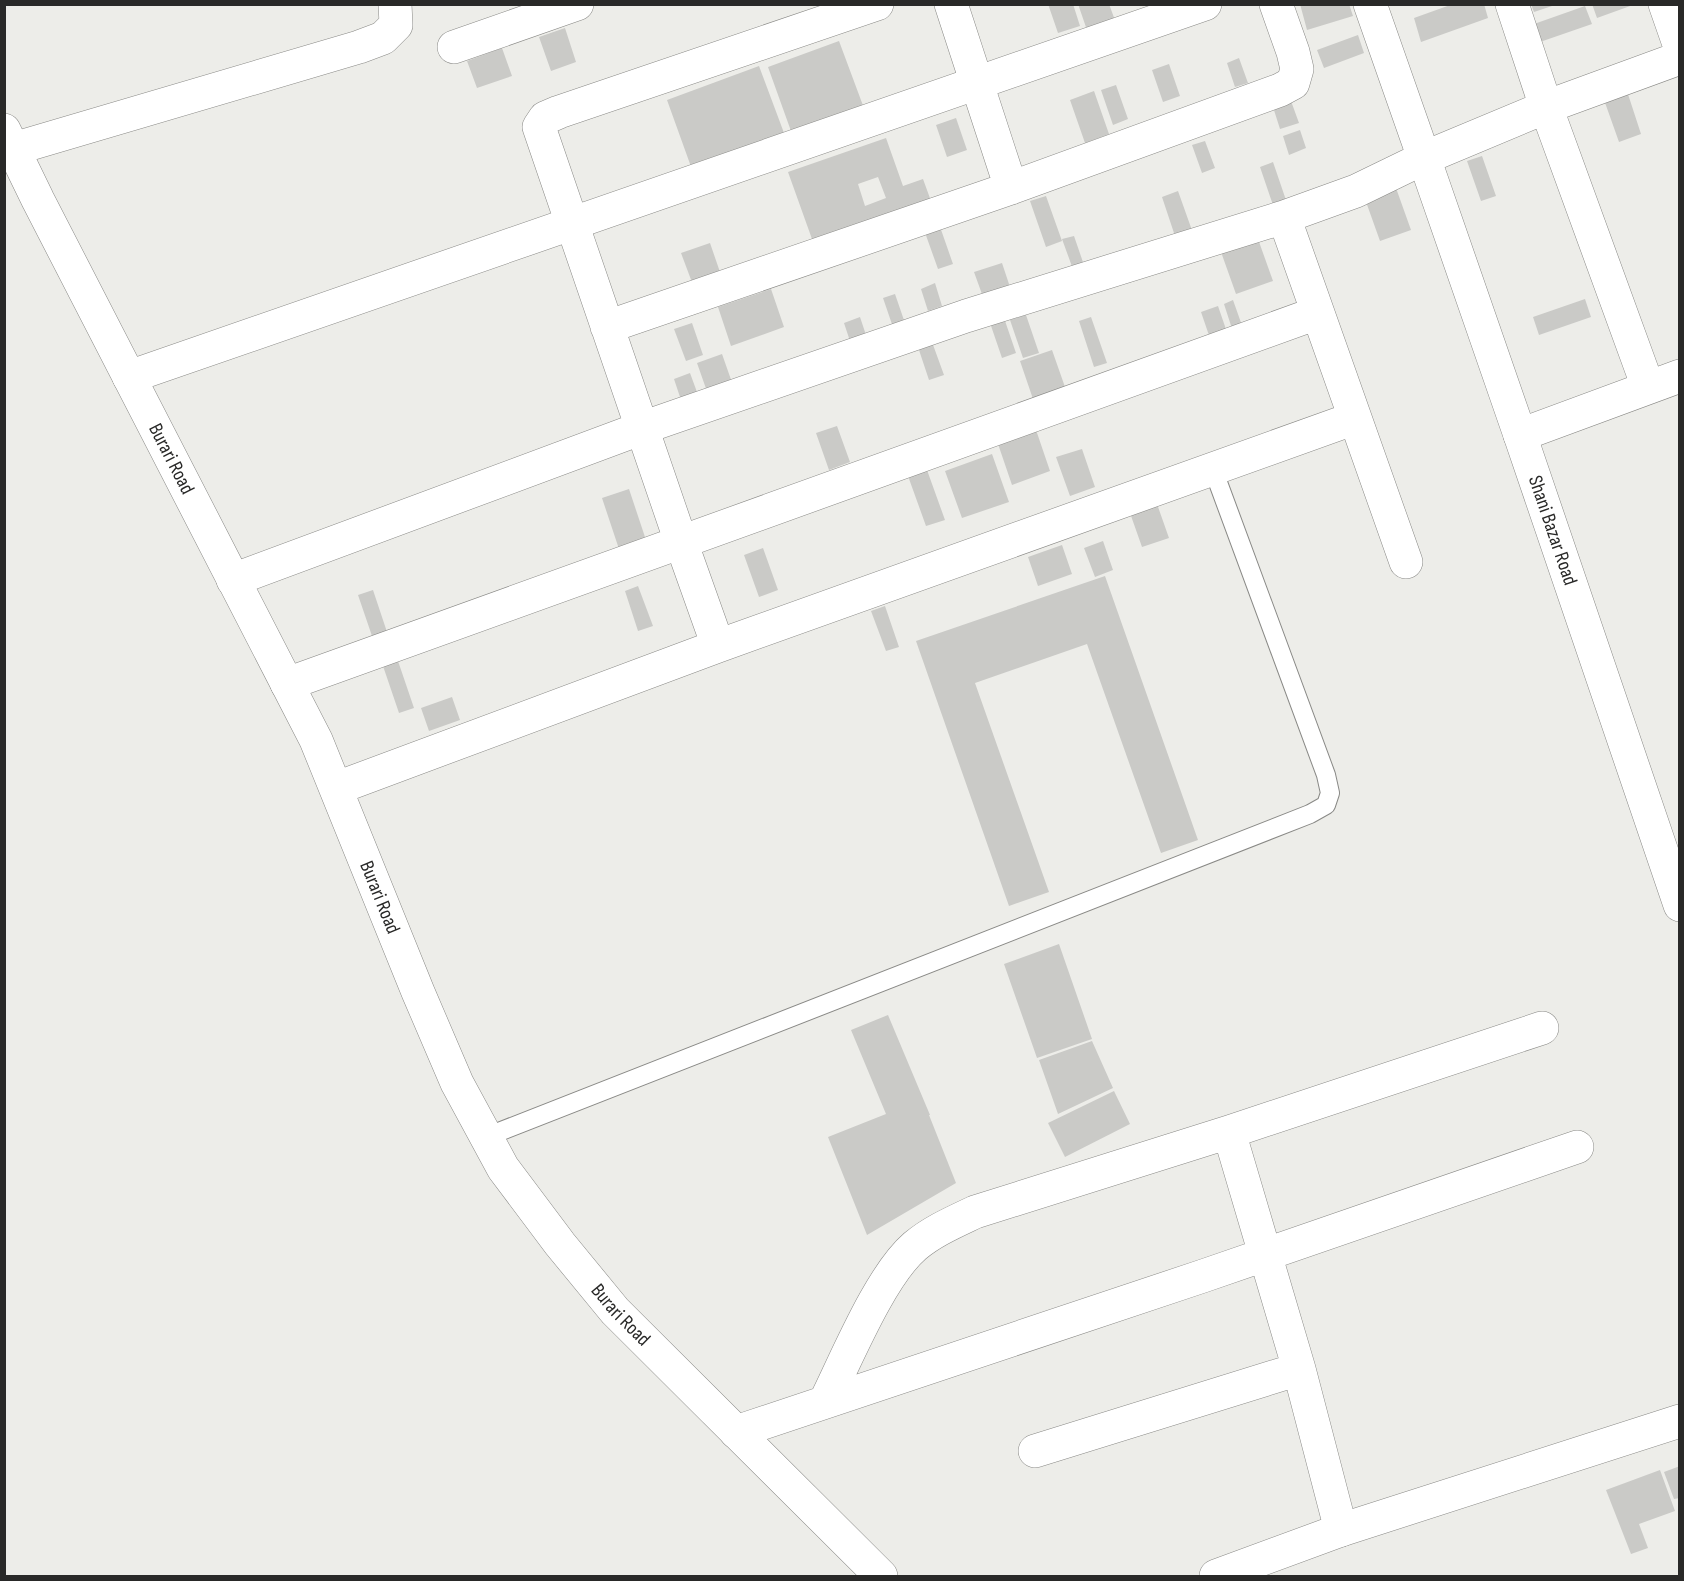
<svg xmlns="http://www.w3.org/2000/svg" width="1684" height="1581" font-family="'Sofia Sans Condensed',sans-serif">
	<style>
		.building { fill: #cacac7; fill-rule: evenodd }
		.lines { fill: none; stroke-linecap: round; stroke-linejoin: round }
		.lane-casing { stroke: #898986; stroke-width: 20 }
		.street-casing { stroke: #898986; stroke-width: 34 }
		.secondary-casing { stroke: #898986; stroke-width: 34 }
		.lane { stroke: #fff; stroke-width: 18 }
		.street { stroke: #fff; stroke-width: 33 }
		.secondary { stroke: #fff; stroke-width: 33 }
		.labels { text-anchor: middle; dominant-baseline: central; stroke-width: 5; stroke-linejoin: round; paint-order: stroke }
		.street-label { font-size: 20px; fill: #292928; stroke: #fffffe }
	</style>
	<rect width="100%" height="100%" fill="#edede9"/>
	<path class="building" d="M1048,4H1073L1080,26L1058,33Z
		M1078,4H1109L1116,23L1088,33Z
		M1300,4H1349L1353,16L1307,30Z
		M1453,4H1484L1488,18L1421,42L1414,18Z
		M1531,4H1555V5L1534,12Z
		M1592,4H1633V5L1597,18Z
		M1585,6L1592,24L1540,42L1534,24Z
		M565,28L576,62L551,71L539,37Z
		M1358,35L1364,53L1324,68L1317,50Z
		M839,41L868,119L796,145L768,67Z
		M502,48L512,76L477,88L467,61Z
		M1239,58L1248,83L1235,87L1227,63Z
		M1169,64L1180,96L1163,102L1152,70Z
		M759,66L787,141L694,175L667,100Z
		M1116,85L1128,119L1113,125L1101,90Z
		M1626,88L1641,134L1619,142L1603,97Z
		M1094,91L1109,134L1085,143L1070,100Z
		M1291,101L1299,123L1280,129L1273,107Z
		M956,118L967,150L947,157L936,125Z
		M1300,130L1306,148L1289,155L1283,136Z
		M886,138L903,186L923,179L931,201L817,253L788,172ZM878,177L886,198L865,206L858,184Z
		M1205,141L1215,168L1202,173L1192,145Z
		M1482,156L1496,196L1481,201L1467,161Z
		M1273,162L1288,206L1275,211L1260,167Z
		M1396,188L1411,230L1380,241L1365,199Z
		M1178,191L1194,236L1177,242L1162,197Z
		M1046,196L1062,241L1046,247L1030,201Z
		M938,221L953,264L938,269L923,227Z
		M1074,236L1085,268L1074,272L1062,239Z
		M1258,239L1273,281L1236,294L1221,252Z
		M710,243L721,275L693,285L681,253Z
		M1002,263L1014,299L987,308L974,272Z
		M935,283L942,306L928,311L921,289Z
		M771,289L784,327L731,346L718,307Z
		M895,294L907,329L895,333L883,298Z
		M1585,299L1591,317L1539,335L1533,317Z
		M1233,300L1245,334L1235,338L1224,304Z
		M1218,306L1230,341L1213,347L1201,312Z
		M1003,315L1016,353L1002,358L989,320Z
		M1026,315L1039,353L1023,358L1010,320Z
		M860,317L870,347L854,353L844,323Z
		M1091,317L1107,363L1094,367L1079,321Z
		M692,323L703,355L686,361L674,329Z
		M932,342L944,375L929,380L918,347Z
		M1052,350L1065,387L1033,399L1020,361Z
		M722,354L735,391L710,400L697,363Z
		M690,373L701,403L684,409L674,379Z
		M837,426L850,462L829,470L816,433Z
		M1035,427L1050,471L1012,485L997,441Z
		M1082,449L1095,487L1070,496L1056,457Z
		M992,454L1009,502L962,518L945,471Z
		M927,470L945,520L926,526L908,476Z
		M629,489L646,540L619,549L602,498Z
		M1157,504L1169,538L1142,547L1130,513Z
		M1103,541L1113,570L1095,577L1084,548Z
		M1062,545L1072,574L1038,586L1028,557Z
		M763,548L778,590L759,597L744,555Z
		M1105,576L1198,840L1161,853L1087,644L975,683L1049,892L1009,906L916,641Z
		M638,586L653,626L638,631L625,591Z
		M373,590L387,632L372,636L358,595Z
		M885,606L899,647L886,651L871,611Z
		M398,661L414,708L399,713L383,666Z
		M452,697L460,720L429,731L421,708Z
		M1059,944L1092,1039L1037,1058L1004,964Z
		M888,1015L930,1115H929L956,1183L867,1235L828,1137L886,1114L851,1030Z
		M1092,1041L1113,1088L1058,1114L1039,1060Z
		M1114,1091L1130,1124L1065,1157L1048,1123Z
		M1680,1466V1498L1674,1499L1664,1472Z
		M1660,1470L1675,1511L1639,1524L1648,1548L1631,1554L1606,1490Z"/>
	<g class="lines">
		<g class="lane-casing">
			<path id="lane" d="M486,1137L1310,814L1326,805L1330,793L1326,775L1213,469"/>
		</g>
		<g class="street-casing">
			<path id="street" d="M951,4L1011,188
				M1370,4L1424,158
				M1512,4L1546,107L1648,387
				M1665,4L1680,47
				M454,47L577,4
				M13,149L359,47L383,38L396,25L395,4
				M1284,217L1406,562
				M607,327L1011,188L1280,90L1293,83L1297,69L1293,52L1276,4
				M129,377L1205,4
				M1520,435L1680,376
				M233,580L642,428L966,316L1284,217L1356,191L1424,158L1546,107L1680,58
				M718,646L681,542L539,127L545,118L559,112L877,4
				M287,684L1317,313
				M337,788L718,646L1355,418
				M1229,1132L1299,1369L1341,1530
				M825,1402C846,1360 880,1276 915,1246C933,1231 954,1222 975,1212L1229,1132L1542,1028
				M736,1432L1203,1276L1577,1147
				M1035,1451L1299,1369"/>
		</g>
		<g class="secondary-casing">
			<g id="secondary">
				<path id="s1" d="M4,130L38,200L316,740L418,992L457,1083L503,1168L560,1244L615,1311L881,1576"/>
				<path id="s2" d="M1424,158L1520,435L1680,905"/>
				<path d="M1216,1576L1341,1530L1680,1421"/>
			</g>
		</g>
		<use href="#lane" class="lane"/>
		<use href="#street" class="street"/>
		<use href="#secondary" class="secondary"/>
	</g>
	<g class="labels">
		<g class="street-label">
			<text stroke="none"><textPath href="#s1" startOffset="369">Burari Road</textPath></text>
			<text stroke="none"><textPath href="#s2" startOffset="394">Shani Bazar Road</textPath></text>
			<text stroke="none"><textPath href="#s1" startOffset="855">Burari Road</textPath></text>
			<text stroke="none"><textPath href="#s1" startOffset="1341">Burari Road</textPath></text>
		</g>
	</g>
	<rect width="1684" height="1581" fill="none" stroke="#292928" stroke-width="12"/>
</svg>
